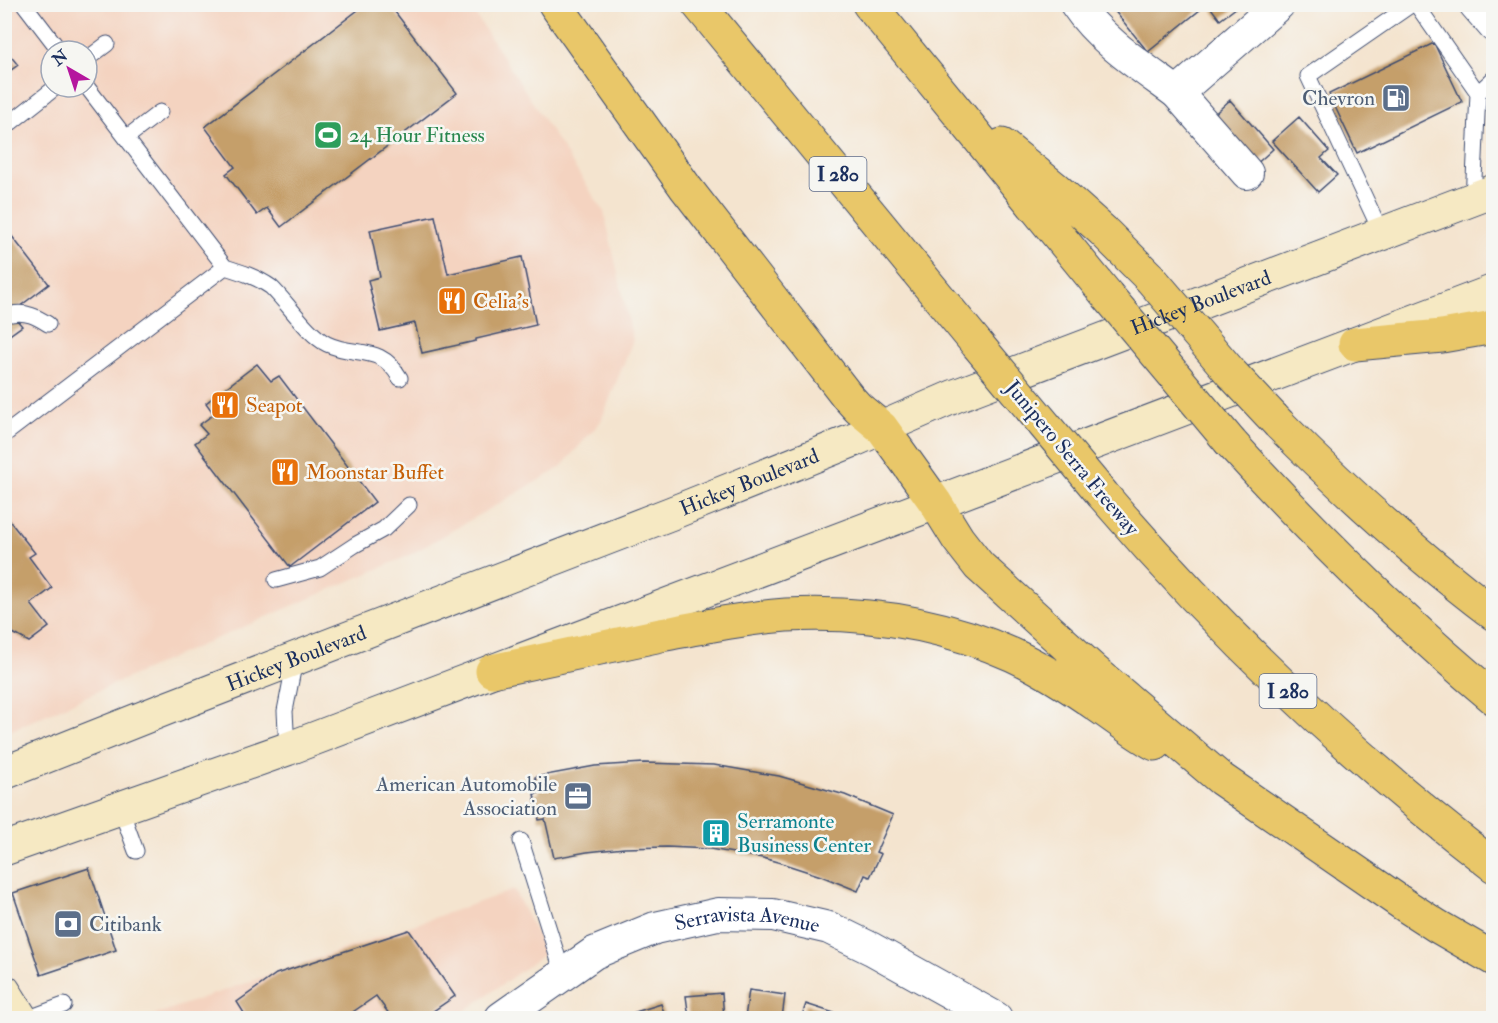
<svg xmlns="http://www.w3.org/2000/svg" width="1498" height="1023" font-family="'IM FELL Double Pica',serif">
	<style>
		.built { fill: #f4d3c0; fill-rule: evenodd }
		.building { fill: #c59f6a }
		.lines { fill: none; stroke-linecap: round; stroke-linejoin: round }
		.service-casing { stroke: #3c4a6f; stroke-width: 17 }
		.minor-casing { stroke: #3c4a6f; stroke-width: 34 }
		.secondary-casing { stroke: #3c4a6f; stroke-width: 35 }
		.motorway-casing { stroke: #3c4a6f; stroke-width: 35 }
		.service { stroke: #fff; stroke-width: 15 }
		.minor { stroke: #fff; stroke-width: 32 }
		.secondary { stroke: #f6e9c3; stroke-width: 33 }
		.motorway { stroke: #e9c769; stroke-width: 33 }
		.motorway-bridge-casing { stroke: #3c4a6f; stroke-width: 35; stroke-linecap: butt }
		.motorway-bridge { stroke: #e9c769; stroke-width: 33 }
		.labels { text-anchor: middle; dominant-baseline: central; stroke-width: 5; stroke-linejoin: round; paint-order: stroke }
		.shield { fill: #f6f6f2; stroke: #5d6b8a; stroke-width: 1.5 }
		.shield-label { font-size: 20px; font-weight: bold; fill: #1b2f5e }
		.service-label { font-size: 21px; fill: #4e5e75; stroke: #f6f6f2; text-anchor: end }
		.leisure-label { font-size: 21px; fill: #27864d; stroke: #f6f6f2; text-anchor: start }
		.food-label { font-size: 21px; fill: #c56008; stroke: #f6f6f2; text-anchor: start }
		.street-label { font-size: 21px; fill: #1b2f5e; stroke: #f6f6f2 }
		.culture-label { font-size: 21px; fill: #0d838f; stroke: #f6f6f2; text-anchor: start }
	</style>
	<rect width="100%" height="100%" fill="#f6f6f2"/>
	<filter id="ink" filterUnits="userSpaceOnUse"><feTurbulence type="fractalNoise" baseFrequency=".0167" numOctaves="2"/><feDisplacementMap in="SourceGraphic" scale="12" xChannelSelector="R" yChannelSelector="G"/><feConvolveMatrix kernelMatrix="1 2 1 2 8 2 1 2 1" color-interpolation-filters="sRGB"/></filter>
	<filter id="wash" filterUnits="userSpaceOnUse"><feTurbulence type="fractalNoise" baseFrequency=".008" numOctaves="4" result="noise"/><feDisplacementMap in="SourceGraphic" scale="24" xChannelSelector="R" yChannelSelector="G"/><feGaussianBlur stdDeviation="1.35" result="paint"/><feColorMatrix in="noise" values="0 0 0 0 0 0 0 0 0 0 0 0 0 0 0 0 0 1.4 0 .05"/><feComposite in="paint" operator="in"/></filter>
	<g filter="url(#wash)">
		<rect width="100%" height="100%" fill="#f4e4cf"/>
		<path class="built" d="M5,5H469L604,212L633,340L601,421L560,468L410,555L176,656L5,733ZM51,51H87V87H51Z
			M514,890L546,953L455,1018H145Z"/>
		<g id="blocks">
			<path class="building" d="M366,4H389L457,93L281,227L267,208L257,215L226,174L235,167L205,127Z
				M1109,4H1198L1201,9L1148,52Z
				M1208,4H1241L1220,20Z
				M1434,43L1462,102L1357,153L1329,94Z
				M4,48L18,65L4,75Z
				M1230,100L1273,149L1253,167L1209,119Z
				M1299,117L1329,151L1321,158L1337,175L1318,192L1272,141Z
				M435,216L448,274L522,257L536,325L476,339V341L422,353L415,323L380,331L368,280L380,277L370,230Z
				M4,226L49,284L11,313L22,326L4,339Z
				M257,364L271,381L279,376L375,502L290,567L195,443L207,434L199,425L214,414L206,403Z
				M4,514L35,553L29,557L52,588L31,604L49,627L29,642L4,628Z
				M644,763L714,765L779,776L845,795L893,815L876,852L881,854L870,877L865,875L858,891L821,876L781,863L763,858L710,849L667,847L624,848L587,852L554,858L545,819L539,820L534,794L539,793L535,777L595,766Z
				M89,868L116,950L41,975L13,893Z
				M409,930L455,996L432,1012L437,1018H392L376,996L344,1018H236L244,1013L237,1002L276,974Z
				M749,990L785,995L782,1018H745Z
				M722,993L724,1018H689L686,996Z
				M661,1004L666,1018H627L626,1015Z
				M806,1004L840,1015L839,1018H801Z"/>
		</g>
	</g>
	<g filter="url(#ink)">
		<use href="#blocks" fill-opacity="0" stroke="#3c4a6f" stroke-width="1.5"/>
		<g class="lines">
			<g class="service-casing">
				<path id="service" d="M24,4L60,51
					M1416,4L1478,93L1473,200
					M87,59L107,44
					M87,87L225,267C241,272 257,277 271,287C287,302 308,335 327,344C356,358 380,343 400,378
					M1478,93L1494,78
					M4,128L56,87
					M126,138L160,112
					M1382,234L1308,76L1412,4
					M12,314C26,311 37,317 48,324
					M4,435L225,267
					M276,580L320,568L355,545L384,529L409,505
					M287,749L285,711L295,660
					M120,807L136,851
					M521,841L563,974
					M29,1018L64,1005"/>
			</g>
			<g class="minor-casing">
				<g id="minor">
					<path d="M1076,4C1101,41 1142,67 1177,93L1279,4"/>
					<path d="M1475,4L1494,26"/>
					<path d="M1177,93L1247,173"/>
					<path id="s1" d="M501,1018L594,953L655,928L718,914L773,915L829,928L872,949L996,1018"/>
				</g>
			</g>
			<g class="secondary-casing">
				<g id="secondary">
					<path id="s2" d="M4,773L165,709L672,513L854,440L955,396L1494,191"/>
					<path d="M4,849L287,749L1494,291"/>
					<path d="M4,991L21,1018"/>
				</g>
			</g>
			<g class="motorway-casing">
				<path id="motorway" d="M555,4L686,188L848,397L858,408L882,428L935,502L958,539L979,566L990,576L1092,669L1221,779L1403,904L1437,926L1494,959
					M698,4L977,344
					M869,4L1107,295
					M1002,145L1055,188L1103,231L1150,278
					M1355,344L1442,336L1494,327
					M1279,424C1347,492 1417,556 1494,614
					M1231,443C1313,533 1399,619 1494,698
					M1103,495C1220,632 1351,756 1494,866
					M492,671C548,659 604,647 661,635C702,627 744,618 786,615C863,611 942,623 1013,655C1043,669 1071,687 1098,706C1117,719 1135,733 1155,744"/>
			</g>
			<use href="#service" class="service"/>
			<use href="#minor" class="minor"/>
			<use href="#secondary" class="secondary"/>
			<use href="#motorway" class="motorway"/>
			<g class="motorway-bridge-casing">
				<path id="motorway-bridge" d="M1150,278L1232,374L1279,424
					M1107,295L1231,443
					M977,344L1103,495"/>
			</g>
			<use href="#motorway-bridge" class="motorway-bridge"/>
		</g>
	</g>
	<defs>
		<g id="fuel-square" transform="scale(1.5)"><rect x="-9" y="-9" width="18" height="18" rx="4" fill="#5c6f8a" stroke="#f6f6f2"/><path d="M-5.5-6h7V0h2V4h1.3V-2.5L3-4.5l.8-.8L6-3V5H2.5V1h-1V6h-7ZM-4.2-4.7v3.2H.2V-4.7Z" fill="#fff"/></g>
		<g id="stadium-square" transform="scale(1.5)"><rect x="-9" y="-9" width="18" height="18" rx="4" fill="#2e9e5b" stroke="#f6f6f2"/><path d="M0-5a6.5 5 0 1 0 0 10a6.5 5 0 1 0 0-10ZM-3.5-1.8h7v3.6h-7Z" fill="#fff"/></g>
		<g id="restaurant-square" transform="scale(1.5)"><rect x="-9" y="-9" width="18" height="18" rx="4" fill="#e8710a" stroke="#f6f6f2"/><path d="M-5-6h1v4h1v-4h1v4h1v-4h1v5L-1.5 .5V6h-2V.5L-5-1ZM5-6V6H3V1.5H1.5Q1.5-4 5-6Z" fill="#fff"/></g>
		<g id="office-square" transform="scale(1.5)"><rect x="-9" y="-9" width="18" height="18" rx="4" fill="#5c6f8a" stroke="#f6f6f2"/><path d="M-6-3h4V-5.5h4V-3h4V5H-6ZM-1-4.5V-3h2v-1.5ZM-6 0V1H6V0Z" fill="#fff"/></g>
		<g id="building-square" transform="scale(1.5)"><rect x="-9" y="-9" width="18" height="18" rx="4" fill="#0f9aa8" stroke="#f6f6f2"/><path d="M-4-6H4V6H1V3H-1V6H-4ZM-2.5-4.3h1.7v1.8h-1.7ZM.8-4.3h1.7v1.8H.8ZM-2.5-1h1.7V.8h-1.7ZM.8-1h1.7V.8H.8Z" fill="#fff"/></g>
		<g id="bank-square" transform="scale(1.5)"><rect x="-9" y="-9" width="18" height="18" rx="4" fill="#5c6f8a" stroke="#f6f6f2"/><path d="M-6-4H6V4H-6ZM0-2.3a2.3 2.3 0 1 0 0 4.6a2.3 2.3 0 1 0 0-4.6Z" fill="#fff"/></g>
	</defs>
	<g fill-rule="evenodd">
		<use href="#fuel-square" x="1396" y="98"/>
		<use href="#stadium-square" x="328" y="135"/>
		<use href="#restaurant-square" x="452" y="301"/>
		<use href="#restaurant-square" x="225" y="405"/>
		<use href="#restaurant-square" x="285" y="472"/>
		<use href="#office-square" x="578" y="796"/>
		<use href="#building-square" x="716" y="833"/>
		<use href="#bank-square" x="68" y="924"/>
	</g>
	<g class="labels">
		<g class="shield">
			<rect x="809.5" y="157" width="57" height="34" rx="4.5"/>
			<rect x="1259.5" y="674" width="57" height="34" rx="4.5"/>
		</g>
		<g class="shield-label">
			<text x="838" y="174">I 280</text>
			<text x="1288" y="691">I 280</text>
		</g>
		<g class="service-label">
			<text x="1375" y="98">Chevron</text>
			<text x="557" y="784">American Automobile<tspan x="557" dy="24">Association</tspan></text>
			<text x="89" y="924" text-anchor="start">Citibank</text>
		</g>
		<g class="leisure-label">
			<text x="349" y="135">24 Hour Fitness</text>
		</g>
		<g class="food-label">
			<text x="473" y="301">Celia's</text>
			<text x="246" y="405">Seapot</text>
			<text x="306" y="472">Moonstar Buffet</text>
		</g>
		<g class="street-label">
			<text stroke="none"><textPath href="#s2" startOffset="1286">Hickey Boulevard</textPath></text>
			<text transform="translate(1072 458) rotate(50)">Junipero Serra Freeway</text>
			<text stroke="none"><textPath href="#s2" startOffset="800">Hickey Boulevard</textPath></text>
			<text stroke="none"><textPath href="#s2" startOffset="314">Hickey Boulevard</textPath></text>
			<text stroke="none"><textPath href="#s1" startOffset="273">Serravista Avenue</textPath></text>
		</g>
		<g class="culture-label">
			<text x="737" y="821">Serramonte<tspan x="737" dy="24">Business Center</tspan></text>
		</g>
	</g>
	<rect width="1498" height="1023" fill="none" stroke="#f6f6f2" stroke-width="24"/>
	<g transform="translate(69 69) rotate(321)"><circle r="28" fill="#f6f6f2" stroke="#9ea6b7" stroke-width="1.5"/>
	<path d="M0-4.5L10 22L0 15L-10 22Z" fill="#b5179e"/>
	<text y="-9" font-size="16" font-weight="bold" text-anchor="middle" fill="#1b2f5e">N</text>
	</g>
</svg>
